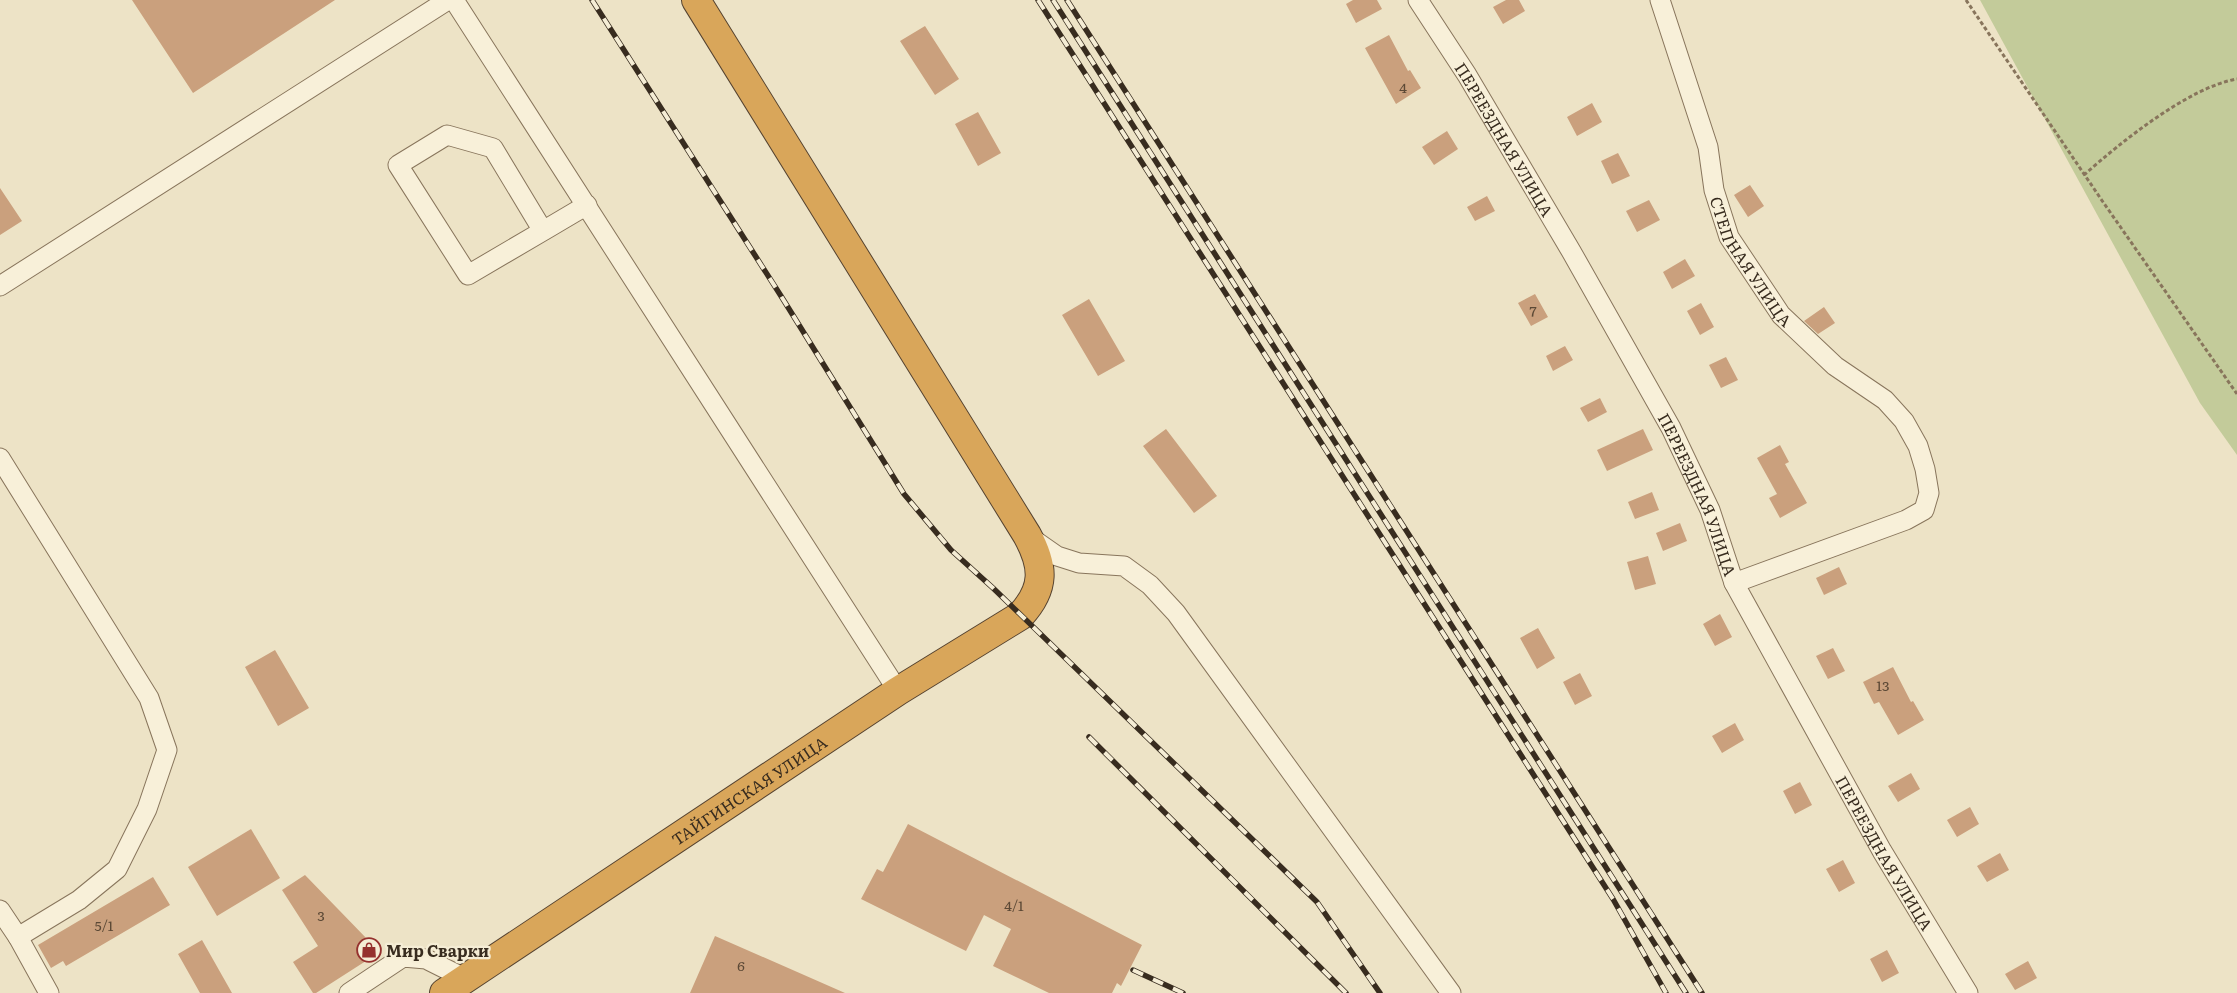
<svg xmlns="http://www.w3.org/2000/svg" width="2237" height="993" font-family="Literata,serif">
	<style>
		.green { fill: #c3cb9a }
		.building { fill: #caa07d }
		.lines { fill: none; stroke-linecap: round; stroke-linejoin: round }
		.minor-casing { stroke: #88755c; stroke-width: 21 }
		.highway-casing { stroke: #564330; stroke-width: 30 }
		.path { stroke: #88755c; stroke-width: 3; stroke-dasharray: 4 2.5; stroke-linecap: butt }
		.minor { stroke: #f8f0d9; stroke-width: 19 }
		.highway { stroke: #d9a65a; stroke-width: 28 }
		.rail-casing { stroke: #382c1f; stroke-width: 5.5 }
		.rail { stroke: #f5edd5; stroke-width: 4; stroke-dasharray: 11; stroke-linecap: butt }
		.labels { text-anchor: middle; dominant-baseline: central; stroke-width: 4.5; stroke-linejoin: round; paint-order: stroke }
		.number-label { font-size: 14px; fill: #5c4936 }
		.street-label { font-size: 16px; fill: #382c1f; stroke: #f5edd5 }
		.poi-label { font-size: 16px; font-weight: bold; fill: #382c1f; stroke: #f5edd5; text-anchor: start }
	</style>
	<rect width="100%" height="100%" fill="#ede3c6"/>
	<path class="green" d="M1980,0H2237V455L2200,403Z"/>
	<path class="building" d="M132,0H335L193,93Z
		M1353,0H1377L1382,9L1356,23L1346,4Z
		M1506,0H1519L1525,11L1503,24L1493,7Z
		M925,26L959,79L935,95L900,41Z
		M1389,35L1408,71L1410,70L1421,88L1396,104L1365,48Z
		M1592,103L1602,122L1577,136L1567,117Z
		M978,112L1001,153L978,166L955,124Z
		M1447,131L1458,149L1434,165L1422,147Z
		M1618,153L1630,176L1612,184L1601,161Z
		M1750,185L1764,206L1748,217L1734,195Z
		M0,188L22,221L0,235Z
		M1487,196L1495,211L1475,221L1467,207Z
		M1649,200L1660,220L1637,232L1626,211Z
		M1685,259L1695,276L1672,289L1663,272Z
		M1535,294L1548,317L1531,326L1518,303Z
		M1089,299L1125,361L1098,376L1062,315Z
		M1701,303L1714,327L1700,335L1687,311Z
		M1824,307L1835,323L1818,334L1804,321Z
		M1565,346L1573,360L1553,371L1546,356Z
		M1726,357L1738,380L1721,388L1709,365Z
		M1600,398L1607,412L1588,422L1580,408Z
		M1166,429L1217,496L1194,513L1143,446Z
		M1643,429L1653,450L1607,471L1597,450Z
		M1780,445L1789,462L1785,464L1807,503L1780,518L1769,498L1777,494L1757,458Z
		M1652,492L1659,510L1635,519L1628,502Z
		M1680,523L1687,541L1663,551L1656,533Z
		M1648,556L1656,584L1635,590L1627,562Z
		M1839,567L1847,584L1824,595L1816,578Z
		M1720,614L1732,637L1715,646L1703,624Z
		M1538,628L1555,658L1537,669L1520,638Z
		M1833,648L1845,671L1828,679L1816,656Z
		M275,650L309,708L278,726L245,667Z
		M1893,667L1911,702L1913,701L1924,720L1898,735L1879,702L1874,704L1863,682Z
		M1580,673L1592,696L1575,705L1563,682Z
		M1735,723L1744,740L1722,753L1712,736Z
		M1911,773L1920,789L1898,802L1888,786Z
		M1800,782L1812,805L1795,814L1783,791Z
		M1970,807L1979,824L1957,837L1947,820Z
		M908,824L1142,945L1121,986L1117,983L1112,993H1049L993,966L1011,929L984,915L966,951L861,899L877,869L883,872Z
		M251,829L280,878L217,916L188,867Z
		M2000,853L2009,870L1987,882L1977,866Z
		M1843,860L1855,883L1839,892L1826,869Z
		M305,875L369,941V959L316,993H313L293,962L318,946L282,890Z
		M153,877L170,905L66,966L63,961L51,968L38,945Z
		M715,936L845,993H690Z
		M202,940L232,993H200L178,954Z
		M1887,950L1899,973L1882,982L1870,959Z
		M2028,961L2037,978L2015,990L2005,974Z"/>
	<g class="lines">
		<g class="minor-casing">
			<g id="minor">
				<path d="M454,0L898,691"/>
				<path id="s1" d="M1418,0L1467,75L1571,251L1671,428L1710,510L1734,583L1882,851L1968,993"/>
				<path id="s2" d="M1660,0L1708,147L1714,190L1729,237L1781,315L1835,366L1885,400L1904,421L1918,446L1925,469L1929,493L1924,510L1906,520L1734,583"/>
				<path d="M543,231L468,275L398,165L447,135L493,148L543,231L587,205"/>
				<path d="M0,286L448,0"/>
				<path d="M0,458L149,698L167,750L147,809L117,869L79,900L18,937"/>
				<path d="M1027,535L1057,556L1079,563L1124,566L1150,585L1176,613L1451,993"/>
				<path d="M0,910L18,937L49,993"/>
				<path d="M349,993L403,957L426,959L466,979"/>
			</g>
		</g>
		<g class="highway-casing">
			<g id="highway">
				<path id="s3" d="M444,993L898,691L1020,616C1046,588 1044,566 1027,535L696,0"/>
			</g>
		</g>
		<path class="path" d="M1966,0L2103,202L2237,394
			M2084,175C2121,142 2189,87 2237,79"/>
		<use href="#minor" class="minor"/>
		<use href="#highway" class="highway"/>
		<g class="rail-casing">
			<path id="rail" d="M592,0L781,296L904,494L951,550L993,588L1317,902L1380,993
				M1038,0L1613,899L1666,993
				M1053,0L1686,993
				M1067,0L1702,993
				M1089,737L1346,993
				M1133,970L1183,993"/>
		</g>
		<use href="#rail" class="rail"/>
	</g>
	<defs>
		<g id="shop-ring" transform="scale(1.25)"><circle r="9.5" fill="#f5edd5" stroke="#95312e" stroke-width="1.5"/><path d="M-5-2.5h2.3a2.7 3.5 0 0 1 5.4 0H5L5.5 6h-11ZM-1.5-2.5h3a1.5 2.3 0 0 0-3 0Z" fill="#95312e"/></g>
	</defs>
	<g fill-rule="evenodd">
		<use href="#shop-ring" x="369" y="950"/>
	</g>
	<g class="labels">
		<g class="number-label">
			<text x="1403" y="87">4</text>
			<text x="1533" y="310">7</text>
			<text x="1883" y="685">13</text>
			<text x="1014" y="905">4/1</text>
			<text x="321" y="915">3</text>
			<text x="104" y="925">5/1</text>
			<text x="741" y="965">6</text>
		</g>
		<g class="street-label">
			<text stroke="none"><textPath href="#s1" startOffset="164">ПЕРЕЕЗДНАЯ УЛИЦА</textPath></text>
			<text stroke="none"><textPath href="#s2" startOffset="279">СТЕПНАЯ УЛИЦА</textPath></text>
			<text stroke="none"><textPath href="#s1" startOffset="569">ПЕРЕЕЗДНАЯ УЛИЦА</textPath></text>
			<text stroke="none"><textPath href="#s3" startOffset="366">ТАЙГИНСКАЯ УЛИЦА</textPath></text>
			<text stroke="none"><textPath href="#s1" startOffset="974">ПЕРЕЕЗДНАЯ УЛИЦА</textPath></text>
		</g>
		<g class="poi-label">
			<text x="386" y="950">Мир Сварки</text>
		</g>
	</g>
</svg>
